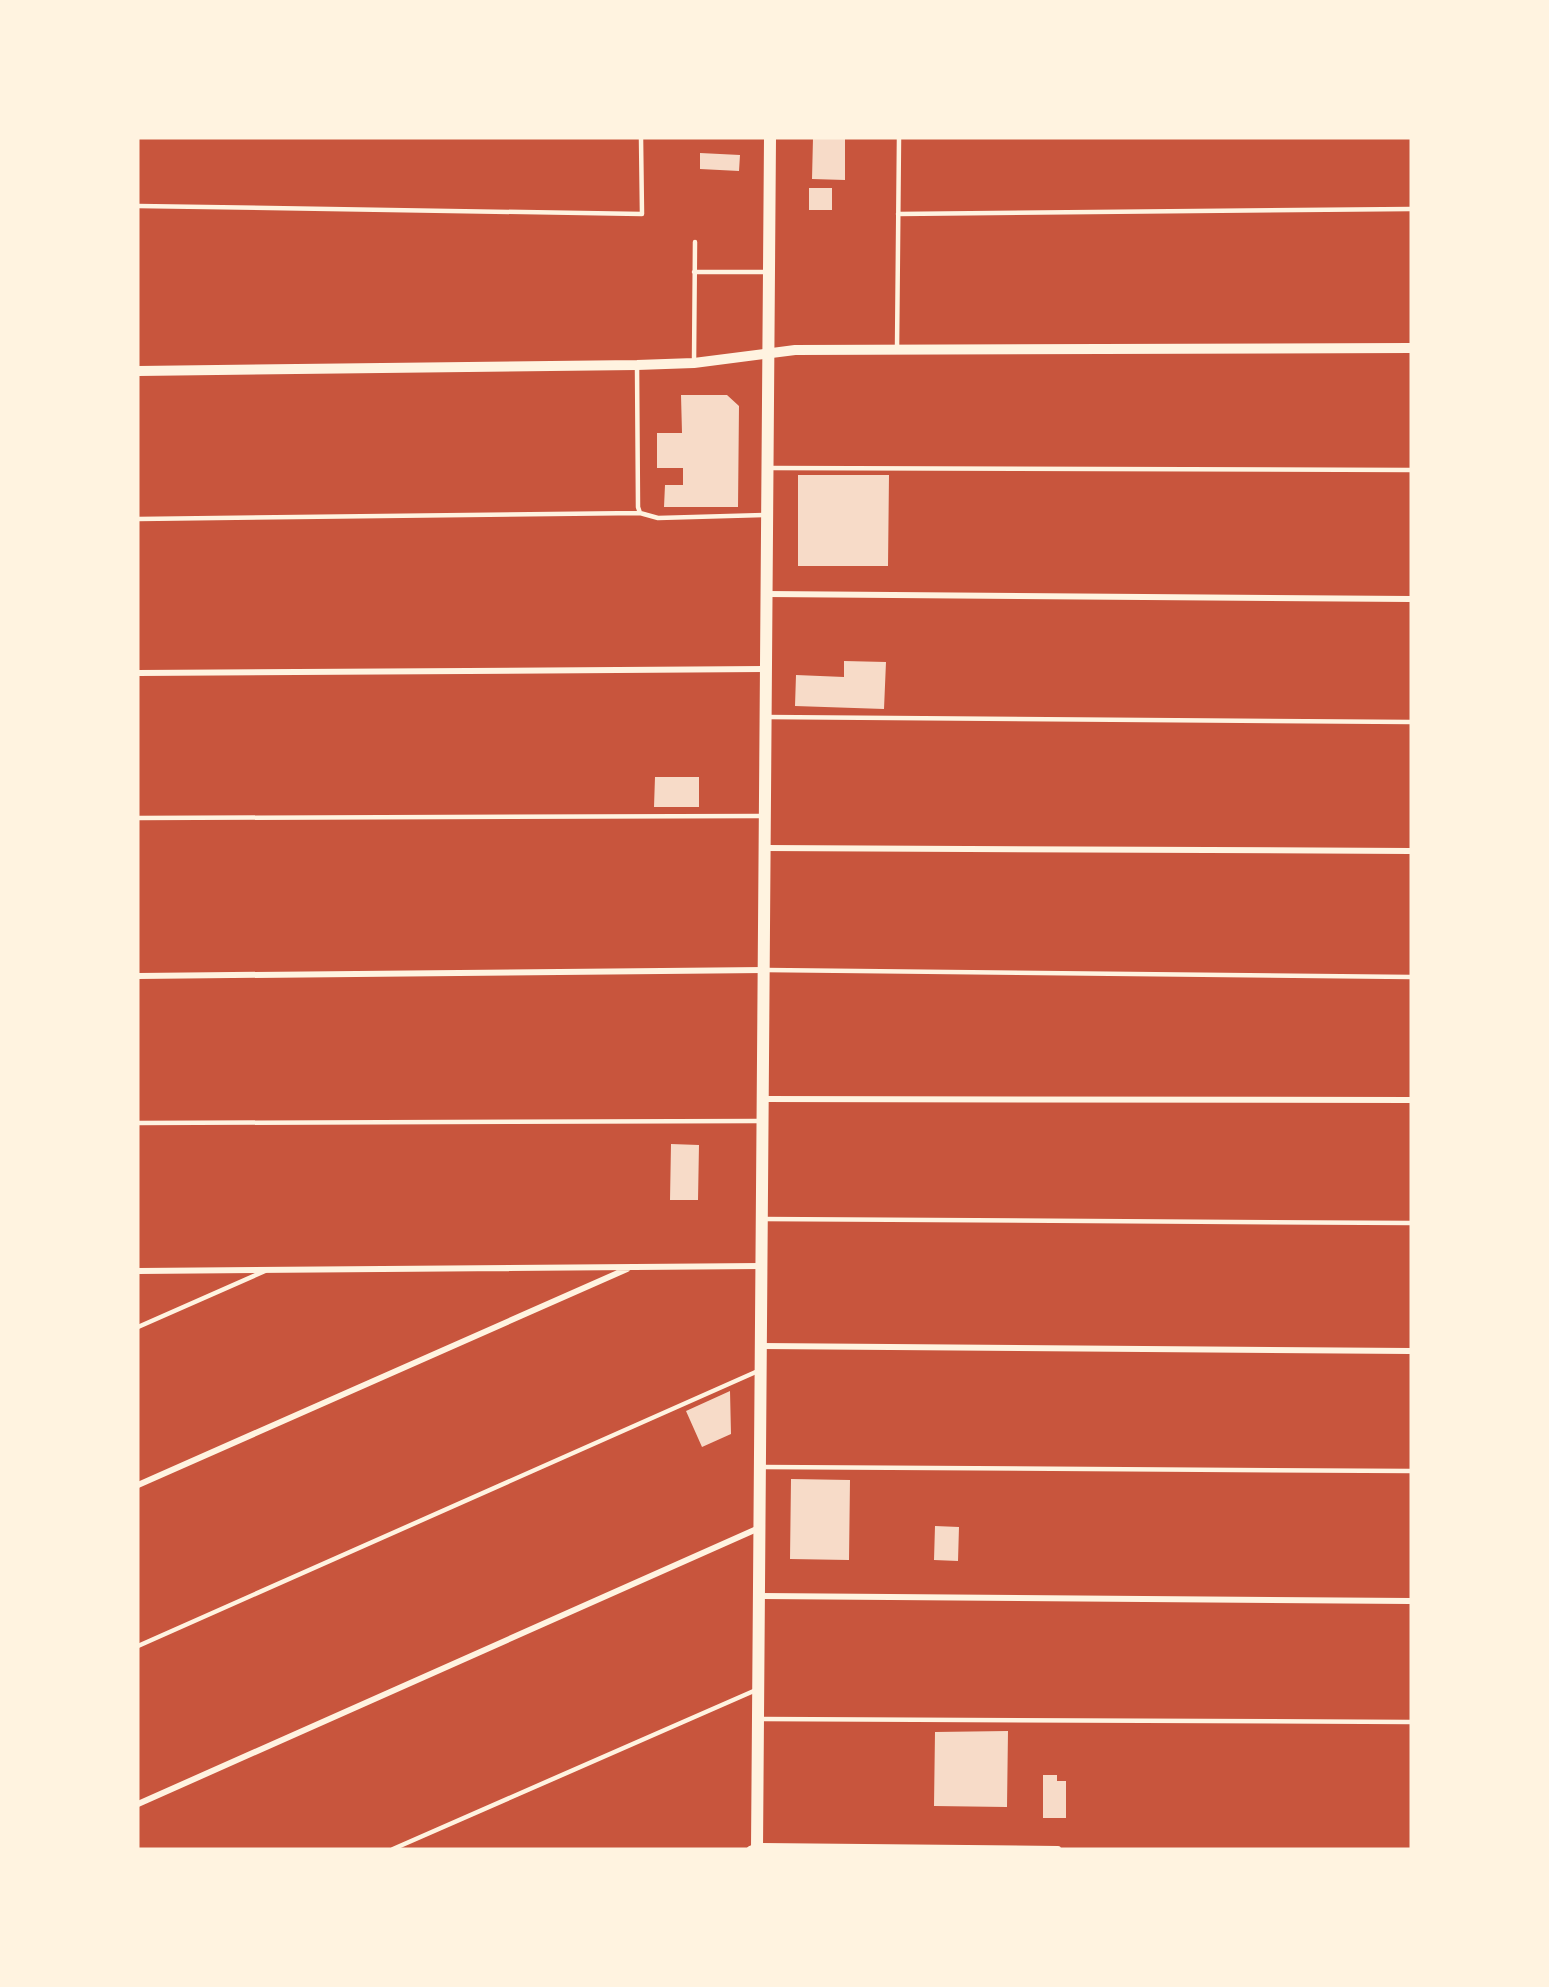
<svg xmlns="http://www.w3.org/2000/svg" width="1549" height="1987" font-family="Arial,sans-serif">
	<style>
		.building { fill: #f7dbc8 }
		.lines { fill: none; stroke-linecap: round; stroke-linejoin: round }
		.service { stroke: #fff3e0; stroke-width: 4.5 }
		.minor { stroke: #fff3e0; stroke-width: 6 }
		.tertiary { stroke: #fff3e0; stroke-width: 10 }
		.secondary { stroke: #fff3e0; stroke-width: 12 }
	</style>
	<rect width="100%" height="100%" fill="#c8553d"/>
	<path class="building" d="M813,138H845V180L812,179Z
		M700,153L740,155L739,171L700,169Z
		M809,188H832V210H809Z
		M681,395H727L739,406L738,507H664L665,485H683V468H657V433H682Z
		M798,475H889L888,566H798Z
		M844,661L886,662L884,709L795,706L796,675L844,677Z
		M655,777H699V807H654Z
		M671,1144L699,1145L698,1200H670Z
		M730,1391L731,1434L702,1447L686,1411Z
		M791,1479L850,1480L849,1560L790,1559Z
		M935,1526L959,1527L958,1561L934,1560Z
		M1008,1731L1007,1807L934,1806L935,1732Z
		M1043,1775H1057V1781H1066V1818H1043Z"/>
	<g class="lines">
		<path class="service" d="M138,206L642,214L641,138
			M898,214L1411,209
			M694,272H769
			M897,350L899,138
			M694,363L695,242
			M637,365L638,507L640,513L658,518L767,515
			M770,468L1411,470
			M138,519L640,513
			M766,717L1411,722
			M138,818L762,816
			M766,970L1411,977
			M138,1123L760,1121
			M762,1219L1411,1223
			M138,1327L265,1271
			M760,1467L1411,1471
			M138,1646L758,1371
			M760,1719L1411,1722
			M393,1849L756,1690"/>
		<path class="minor" d="M767,594L1411,599
			M138,673L766,669
			M765,848L1411,851
			M138,976L764,970
			M763,1099L1411,1100
			M138,1271L761,1266
			M761,1346L1411,1351
			M138,1485L627,1269
			M759,1596L1411,1601
			M138,1804L759,1528
			M750,1849L757,1846L1058,1849"/>
		<path class="tertiary" d="M138,371L637,365L694,363L795,350L1411,348"/>
		<path class="secondary" d="M757,1849L770,138"/>
	</g>
	<rect width="1549" height="1987" fill="none" stroke="#fff3e0" stroke-width="279"/>
</svg>
